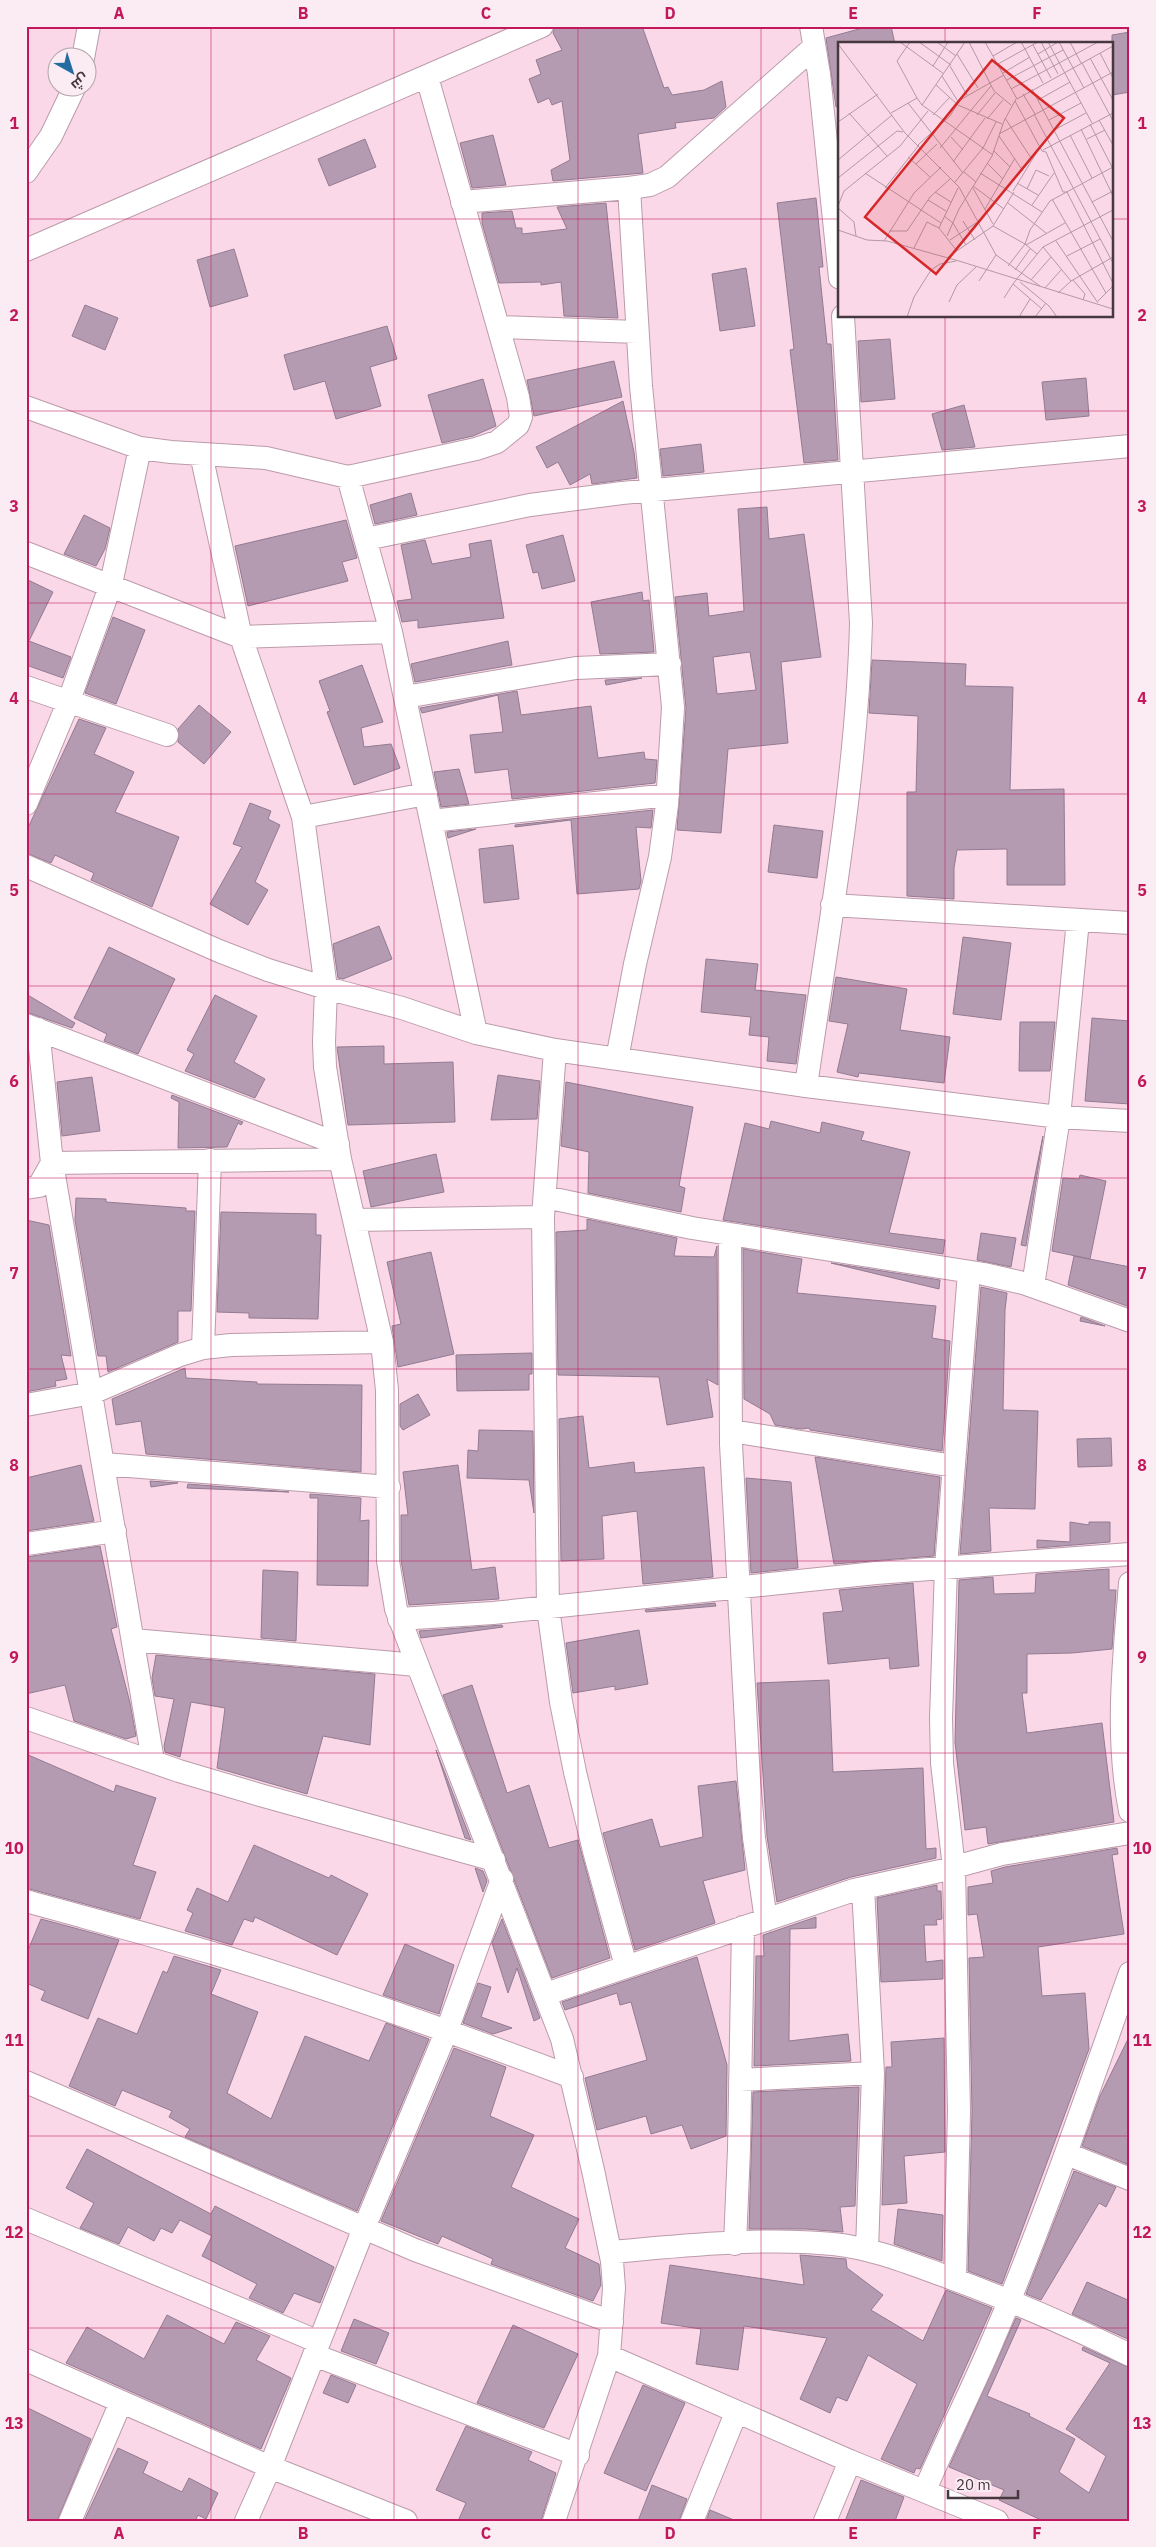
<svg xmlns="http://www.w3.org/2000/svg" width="1156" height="2547" font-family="'IBM Plex Sans',Cairo,sans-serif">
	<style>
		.building { fill: #b49bb2; stroke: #937b92; fill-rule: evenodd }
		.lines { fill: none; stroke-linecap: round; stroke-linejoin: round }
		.minor-casing { stroke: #bb9baa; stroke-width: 24 }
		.minor { stroke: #fff; stroke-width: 22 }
		.grid { fill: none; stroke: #c2185b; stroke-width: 1; stroke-opacity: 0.55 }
		.inset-road { fill: none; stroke: #b398a4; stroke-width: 1 }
		.view { fill: #d62828; fill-opacity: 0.15; stroke: #d62828; stroke-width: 2.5 }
		.inset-edge { fill: none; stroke: #46383e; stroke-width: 2.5 }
		.neatline { fill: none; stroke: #c2185b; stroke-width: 2 }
		.grid-label { font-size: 16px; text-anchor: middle; font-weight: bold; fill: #c2185b }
	</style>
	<rect width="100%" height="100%" fill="#fbd8e8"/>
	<path class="building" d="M555,26H642L664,88L668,87L672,95L704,90L722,81L726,107L714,118L675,123L676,128L638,134L643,173L553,181L551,170L570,160L562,101L552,105L549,98L538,103L529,79L541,74L536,60L562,50L553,33Z
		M870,26H891L895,44H840V106L836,107L826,38Z
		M1130,32V92L1112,95V35Z
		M493,135L506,185L472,188L460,143Z
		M365,139L376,167L329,186L318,159Z
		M816,198L823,267H819L827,344H831L838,460L804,463L790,350L794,349L777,203Z
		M606,203L618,318L564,316L561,282L541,285V282L499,283L482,223V213L512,211L516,228H522V234L567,229L557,207Z
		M234,249L248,296L210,307L197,260Z
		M746,268L755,326L720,331L712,274Z
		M85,305L118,318L105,350L72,336Z
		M387,326L397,359L370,367L381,406L336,419L325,381L294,390L284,355Z
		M890,339L895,399L861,402L858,341Z
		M614,361L622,397L534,416L527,380Z
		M1086,378L1089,416L1046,420L1042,382Z
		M483,379L496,426L473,436L442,443L428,395Z
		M623,401L634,452L637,478L592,484L590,474L570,485L558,462L547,468L536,447Z
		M964,405L975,447L942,450L932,414Z
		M701,444L704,472L663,476L660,449Z
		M411,493L417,515L375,524L370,505Z
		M767,507L769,539L804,534L821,657L781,662L788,743L728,749L721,833L677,830L686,708L675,597L707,593L709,616L744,611L738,509ZM750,652L756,690L717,694L713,657Z
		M84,515L110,528L105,549L96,566L64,554Z
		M346,520L357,558L342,562L348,581L248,606L235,546Z
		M563,535L575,581L542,589L538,572L533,573L526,545Z
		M425,540L432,564L471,557L469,544L491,540L504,618L418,628V620L402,622L397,601L412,599L401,545Z
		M26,579L53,592L29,641L71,657L63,678L26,665Z
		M642,592L643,601L649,600L654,652L600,654L591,602Z
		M113,617L145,630L116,704L85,693Z
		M508,641L512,665L415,682L411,664Z
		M872,660L966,664L965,686L1013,687L1010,790L1064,789L1065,885H1007V849L957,850L954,868V899L907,896V792H916L918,716L869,713Z
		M362,665L383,722L361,728L364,747L391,744L400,768L354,785L327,712L330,711L319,681Z
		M642,678L606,685L605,680Z
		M517,691L521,715L591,706L598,758L644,752L645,759L657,760L655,783L512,799L508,769L475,773L470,735L503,732L498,695L422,713L420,708Z
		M199,705L231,732L204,764L178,742V729Z
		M79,719L106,728L94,754L134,772L115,812L179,837L152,907L91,880L94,873L55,855L51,863L26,853V832Z
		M459,769L469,804L441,807L434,772Z
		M250,803L271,811L268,819L280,825L255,882L268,890L248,925L210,904L242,847L233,844Z
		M653,810L651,828L636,827L641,881L639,889L577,894L571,820L515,827V825Z
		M774,825L823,831L817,878L768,872Z
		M476,829L448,838L447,832Z
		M513,845L519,899L484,903L479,849Z
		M379,926L392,959L343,979L338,978L333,944Z
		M963,937L1011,943L1001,1020L953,1014Z
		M109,947L175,979L138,1054L104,1041L107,1034L74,1018Z
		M706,959L758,964L755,990L806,995L796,1064L767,1061L769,1037L749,1035L751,1017L701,1012Z
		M836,977L907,989L900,1030L950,1037L944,1083L859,1073L858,1077L837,1072L848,1024L829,1021Z
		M26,994L75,1023L72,1028L26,1012Z
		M215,995L257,1016L234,1062L265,1079L255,1098L185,1071L194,1054L187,1050Z
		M1092,1018L1130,1021V1104L1085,1101Z
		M1020,1022H1055L1050,1071H1019Z
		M384,1046V1064L453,1062L455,1122L348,1125L337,1047Z
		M498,1075L540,1081L537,1119L491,1120Z
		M92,1077L100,1131L62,1136L57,1082Z
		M566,1082L693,1107L679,1186L685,1188L681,1212L588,1193L589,1152L561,1146Z
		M172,1095L243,1122L241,1125L238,1123L227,1147L178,1148L179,1102L171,1098Z
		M771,1121L820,1133L822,1122L864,1132L861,1140L910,1152L889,1233L945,1240L943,1254L723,1220L745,1123L769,1129Z
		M1043,1136L1026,1246L1021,1245Z
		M436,1154L444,1192L371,1207L363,1171Z
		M1080,1175L1106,1181L1090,1259L1052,1251L1063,1178L1079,1179Z
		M76,1198L106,1199V1202L186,1208V1211H195L191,1311H178V1342L108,1372L106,1356H98L75,1220Z
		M221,1212L316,1214V1235H321L318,1319L249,1318V1313L217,1312Z
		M587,1219L677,1238L674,1256L714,1257L717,1246L718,1385L707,1379L713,1417L667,1425L659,1377L558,1375L556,1232L587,1230Z
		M26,1220L49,1225L71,1356L61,1355L67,1379L55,1381L56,1386L26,1392Z
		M981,1233L1016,1238L1011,1267L977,1260Z
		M743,1249L802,1259L797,1293L936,1306L932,1338L950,1341L942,1451L810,1430L809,1428L801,1429L775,1425L770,1414L744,1399Z
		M431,1252L454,1354L398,1367L392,1326L401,1324L387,1262Z
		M1074,1256L1130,1267V1307L1068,1285Z
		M831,1263L940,1280L939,1289Z
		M981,1287L1007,1293L1005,1310L1003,1410L1038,1411L1035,1509L989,1508L991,1551L960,1554Z
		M1081,1317L1105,1326L1080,1321Z
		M532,1353V1374H529V1390L457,1391L456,1355Z
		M185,1368L186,1378L257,1382V1384L362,1385L361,1472L146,1454L141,1421L116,1425L112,1399Z
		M418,1394L430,1415L403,1430L400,1426V1404Z
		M583,1416L589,1468L634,1462L635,1473L704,1467L713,1577L643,1584L637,1511L602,1516L604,1559L561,1561L559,1419Z
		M479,1430L533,1431L534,1513L529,1480L467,1478L468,1450L478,1451Z
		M1111,1438L1112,1466L1078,1467L1077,1439Z
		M815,1457L940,1477L934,1556L834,1564Z
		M81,1465L94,1521L26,1531V1478Z
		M458,1465L472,1570L495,1567L499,1599L409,1605L401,1560V1515H408L403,1472Z
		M746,1478L791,1482L798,1568L751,1573Z
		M150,1481L178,1483L151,1487Z
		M188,1484L289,1492L187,1488Z
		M310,1494L361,1498L360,1521L369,1520L368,1586L317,1585L318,1498H310Z
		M1070,1522L1089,1525V1522H1110V1542L1037,1548V1540L1070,1542Z
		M100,1546L117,1627L111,1629L130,1703L136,1736L126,1739L74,1721L65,1685L26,1694V1557Z
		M1109,1569V1590H1116L1112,1649L1072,1653L1027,1654V1693H1022L1027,1733L1102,1723L1114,1822L988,1844L986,1827L965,1830L955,1742L959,1580L993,1577L994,1594L1035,1593L1036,1574Z
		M263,1570L298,1572L296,1641L261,1638Z
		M913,1583L919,1666L890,1669L889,1658L828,1664L823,1613L843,1611L839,1590Z
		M715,1603L716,1606L646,1612L645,1610Z
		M502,1625L503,1627L421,1638L419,1631Z
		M639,1630L648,1684L615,1690V1686L573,1693L566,1643Z
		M156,1655L375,1674L370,1745L323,1736L307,1794L217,1768L225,1708L191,1702L180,1757L165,1752L164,1746L174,1699L155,1696L152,1678Z
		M829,1680L833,1772L923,1768L926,1849L936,1848V1858L851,1877L777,1902L767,1836L757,1683Z
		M472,1685L507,1793L529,1785L549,1848L578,1840L610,1958L552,1978L443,1695Z
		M436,1750L471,1840L465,1838Z
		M26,1754L114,1792L116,1785L156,1798L133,1865L156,1872L140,1919L26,1888Z
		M736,1781L745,1870L703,1881L715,1923L635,1950L603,1833L652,1819L660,1847L703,1837L698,1786Z
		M254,1845L329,1878L331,1875L368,1894L337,1955L255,1917L253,1922L244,1919L232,1945L185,1931L193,1913L187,1910L197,1888L228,1902Z
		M1117,1848L1118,1854L1112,1855L1124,1934L1038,1947L1042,1996L1085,1993L1089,2049L1002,2284L968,2271L972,2111L969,1958L984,1957L977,1914L968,1915V1887L993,1883L991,1871L1005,1867Z
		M475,1868L483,1871L487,1881L483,1892Z
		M937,1885V1891H941L942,1919L936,1920L937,1925H924L926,1962L943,1960V1979L881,1982L877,1898Z
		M816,1917V1928L790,1929L789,2041L848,2034L851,2061L754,2066L756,1956H764L763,1935Z
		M41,1919L119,1940L88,2019L41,2000L45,1991L26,1983V1955Z
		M502,1919L540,2018L534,2021L517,1968L508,1993L492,1943Z
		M405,1944L454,1965L439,2014L383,1995Z
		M174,1956L221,1970L211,1994L258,2012L227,2093L271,2119L305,2036L369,2061L386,2023L429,2039L357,2211L185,2137L190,2129L169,2117L172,2111L122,2090L115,2106L69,2086L98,2018L137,2034L163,1971L167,1973Z
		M697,1957L727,2065L726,2136L691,2149L682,2125L651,2134L646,2116L597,2130L585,2078L647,2060L631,2002L620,2005L617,1993L565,2010L562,2002Z
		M478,1983L491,1987L481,2017L512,2028L493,2034L463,2023Z
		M1130,2035V2158L1127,2164L1082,2146L1100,2096Z
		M944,2038L945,2152L904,2156L907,2203L882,2205L886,2067H892L891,2042Z
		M454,2048L506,2067L490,2116L534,2135L511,2187L579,2219L565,2248L599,2264L601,2285L593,2301L491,2264L493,2259L442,2236L438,2244L381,2221Z
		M859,2087L855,2206L840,2207L843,2232L806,2229H749L753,2092Z
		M87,2149L211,2214L215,2206L334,2267L320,2303L294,2293L283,2313L249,2298L257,2284L202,2256L212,2236L180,2220L172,2233L161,2228L154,2241L128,2227L119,2244L80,2228L94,2203L66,2188Z
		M1074,2171L1116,2187L1106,2207L1099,2203L1041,2300L1026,2294Z
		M898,2209L943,2215L942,2261L894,2244Z
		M800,2255L846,2259L847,2268L883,2295L871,2310L923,2341L946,2290L992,2308L920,2469L916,2468L914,2473L881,2459L917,2384L868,2355L847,2401L837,2397L830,2413L800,2399L827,2338L744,2326L738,2370L696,2364L701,2329L661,2323L670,2265L804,2285Z
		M1087,2282L1130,2301V2340L1072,2314Z
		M167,2315L224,2344L236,2322L270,2336L256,2360L291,2378L261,2449L66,2363L87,2327L144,2359Z
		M1016,2318L1021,2320L987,2396L1030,2414L1029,2416L1075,2439L1059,2472L1089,2493L1106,2456L1066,2429L1110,2363L1082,2350L1083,2347L1130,2368V2521H1043L999,2500L1004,2490L949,2467Z
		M354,2319L389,2333L376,2364L341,2351Z
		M513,2325L578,2354L544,2428L477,2403Z
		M331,2375L356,2385L348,2403L323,2393Z
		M643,2385L685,2403L646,2491L604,2473Z
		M26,2407L91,2439L57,2521H26Z
		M466,2426L532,2452L528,2460L556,2473L541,2521H458L466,2503L436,2490Z
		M118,2448L148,2462L143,2473L182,2492L189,2478L218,2493L206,2519L198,2515L195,2521H84Z
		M861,2480L904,2497L895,2521H845Z
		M652,2485L687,2499L679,2521H638Z
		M710,2510L734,2520V2521H706Z"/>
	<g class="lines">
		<g class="minor-casing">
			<path id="minor" d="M811,26L819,74L840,278
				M83,58L89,26
				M26,172L51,136L74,88
				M462,202L629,188
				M26,250L542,26
				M498,327L637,332
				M26,407L140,448L171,452L266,458L348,477L476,449L497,442L518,425L521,417L518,397L427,77
				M201,454L241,637L303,817L326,988L324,1042L325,1067L340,1159L382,1342L387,1390L388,1561L396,1609L562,2039L593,2170L612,2261L614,2288L609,2356
				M348,477L391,632L476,1033
				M366,539L530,505L622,493L1130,446
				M26,553L241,637L391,632
				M26,687L167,735
				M405,697L576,668L670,664
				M26,804L68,703L111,584L140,448
				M303,817L426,794
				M431,821L668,795
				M26,866L219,951L268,970L326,988L402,1008L476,1033L555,1050L806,1086L1059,1117L1130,1121
				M832,905L1130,923
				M26,1025L338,1144
				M38,1029L52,1163L153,1761
				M555,1050L543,1217L548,1608L561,1702L575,1772L594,1851L626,1966
				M617,1059L635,964L660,857L667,805L673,707L641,386L629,188L650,185L667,177L814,47
				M806,1086C828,933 857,778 861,623L843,316
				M26,1188L39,1186L52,1163L340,1159
				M545,1197L692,1228L984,1274L1023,1283L1130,1321
				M354,1220L543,1217
				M730,1234L731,1444L749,1780L754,1838L766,1920
				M1033,1286L1059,1117L1078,920
				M203,1348L210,1160
				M26,1405L92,1393L180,1355L203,1348L231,1345L382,1342
				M731,1431L954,1466
				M104,1464L389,1487
				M26,1544L115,1531
				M1130,1583C1124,1660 1115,1735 1130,1811
				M399,1619L493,1613L876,1573L1130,1554
				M133,1640L417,1665
				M26,1718L179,1771L260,1795L494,1860
				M863,1888L873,2073L867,2250
				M26,1901C87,1918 148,1934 209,1952C332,1989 452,2032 572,2077
				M546,1994L854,1890L940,1871L1002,1854L1130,1833
				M740,2080L873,2073
				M26,2082L415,2250L612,2322
				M1067,2154L1130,2179
				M26,2219L319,2342
				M735,2244L739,2149L743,1927
				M610,2252C683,2246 759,2237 833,2244C871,2248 906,2262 942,2275C1006,2298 1068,2325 1130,2355
				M955,2279L959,2111L954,1868L942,1763L941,1718L946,1567L969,1272
				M314,2355L578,2455
				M26,2360L270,2467L406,2521
				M925,2490C946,2440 971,2392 992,2342C1044,2221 1086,2097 1130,1973
				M70,2521L121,2402
				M246,2521L270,2467L364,2228L447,2030L502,1879
				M554,2521L609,2356L850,2461L997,2521
				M692,2521L736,2413
				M825,2521L850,2461"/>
		</g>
		<use href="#minor" class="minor"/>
	</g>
	<path class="grid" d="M211,26V2521M394,26V2521M578,26V2521M761,26V2521M945,26V44M26,219H840M1112,219H1130M945,316V2521M26,411H1130M26,603H1130M26,794H1130M26,986H1130M26,1178H1130M26,1369H1130M26,1561H1130M26,1753H1130M26,1944H1130M26,2136H1130M26,2328H1130"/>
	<g transform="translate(838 42)">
		<rect width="275" height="275" fill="#fbd8e8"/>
		<path class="inset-road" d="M62,0L106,32M72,0L59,19L79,56M81,0L113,23M99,0L118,14M131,0L156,49L173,63M147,0L179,57L275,4M200,0L187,7L205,41M203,0L220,32M210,0L254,81M221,0L246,46M232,0L243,21M0,2L67,91L121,145L158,213L202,244M195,3L213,36M262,11L275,36M119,12L140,46M200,12L220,0M155,14L179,0M252,16L275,58M244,21L275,79M160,22L187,7L183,0M95,24L110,0M112,24L129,53M165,31L192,15M104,34L121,61M169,38L225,8M98,43L120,63L164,82M173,47L260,0M194,47L275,199M185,52L197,72M200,58L232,40M177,59L204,109L208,110L225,150H229L275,241M70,61L125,131M84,63L155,113M11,71L49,114M53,71L79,56L84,63L127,0M196,72L275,221M95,73L112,55M139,73L157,51M167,76L193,116M149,77L165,58M211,78L243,61M261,78L275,103M0,80L40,52M252,82L274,125M243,87L275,154M216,88L248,71M161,92L275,30M232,93L254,136M161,94L185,129M113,95L125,108M249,97L267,88M80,103L112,74L122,58L166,33M102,106L153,44M205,108L275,71M156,109L172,125M70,115L92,135M0,118L54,73M115,120L147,76M149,121L165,137M78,122L99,102M126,130L138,140M27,131L103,181M142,131L204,170M0,136L59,89L65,90M117,140L145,106L158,80M179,141L200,153M135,144L166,167M47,146L81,103M135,146L155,182M189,147L198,128L211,134M175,149L202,105M97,150L113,160M214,157L268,251M90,158L108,169M254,160L275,149M170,161L208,191M194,163L216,131M0,164L6,149L62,104L90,69M0,166L16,180L18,194M147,167L177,116M106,174L115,181L128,203M125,179L137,198M155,184L187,202L170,224M101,186L120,146M0,188L29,198L49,199L121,219L275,267M51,189H69L92,155L113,136M109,194L121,167L154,114L166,79L178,57M112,198L141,179M46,199L76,151L103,125M218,199L260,261M188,203L227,181M205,205L233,239M76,206L89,180L101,186L119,209M199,212L187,202L192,188L212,159L275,125M229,214L262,197M110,215L155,184L176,150M177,228L192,207M193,238L213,215M235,238L247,252L245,258M141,239L158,213M182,240L211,264L219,275M207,246L223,228M220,251L233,239L275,215M166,256L175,242M260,259L275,244M111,260L119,243L138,225M204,267L175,242L178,238L205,205L275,168M69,275L76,255L93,228L102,222L118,219M181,275L192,257M197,275L208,261"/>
		<path class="view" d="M154,18L226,76L98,232L27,175Z"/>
		<rect width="275" height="275" class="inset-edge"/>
	</g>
	<rect width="1156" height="2547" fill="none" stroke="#faecf2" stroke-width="55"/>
	<g transform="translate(72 72) rotate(141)"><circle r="24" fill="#faecf2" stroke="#b2a4aa"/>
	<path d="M0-4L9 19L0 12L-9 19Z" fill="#246ca0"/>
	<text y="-8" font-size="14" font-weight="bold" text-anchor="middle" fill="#46383e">ش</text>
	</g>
	<path d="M948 2490v8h70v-8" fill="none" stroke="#46383e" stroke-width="2.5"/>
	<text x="956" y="2490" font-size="15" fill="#46383e" stroke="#faecf2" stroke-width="4" paint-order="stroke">20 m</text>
	<rect x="28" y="28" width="1100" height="2492" class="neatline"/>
	<g class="grid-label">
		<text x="119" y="19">A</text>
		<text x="303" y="19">B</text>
		<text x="486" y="19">C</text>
		<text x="670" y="19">D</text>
		<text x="853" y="19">E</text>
		<text x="1037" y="19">F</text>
		<text x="14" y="129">1</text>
		<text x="1142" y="129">1</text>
		<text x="14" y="321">2</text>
		<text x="1142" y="321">2</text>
		<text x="14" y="512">3</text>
		<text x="1142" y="512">3</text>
		<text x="14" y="704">4</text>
		<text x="1142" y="704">4</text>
		<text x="14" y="896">5</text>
		<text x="1142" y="896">5</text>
		<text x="14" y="1087">6</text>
		<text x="1142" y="1087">6</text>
		<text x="14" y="1279">7</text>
		<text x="1142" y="1279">7</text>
		<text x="14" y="1471">8</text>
		<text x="1142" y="1471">8</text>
		<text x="14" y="1663">9</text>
		<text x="1142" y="1663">9</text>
		<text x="14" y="1854">10</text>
		<text x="1142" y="1854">10</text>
		<text x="14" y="2046">11</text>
		<text x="1142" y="2046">11</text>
		<text x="14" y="2238">12</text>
		<text x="1142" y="2238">12</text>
		<text x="14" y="2429">13</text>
		<text x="1142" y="2429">13</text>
		<text x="119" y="2539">A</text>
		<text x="303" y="2539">B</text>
		<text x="486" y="2539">C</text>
		<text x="670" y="2539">D</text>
		<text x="853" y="2539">E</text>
		<text x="1037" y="2539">F</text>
	</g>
</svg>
